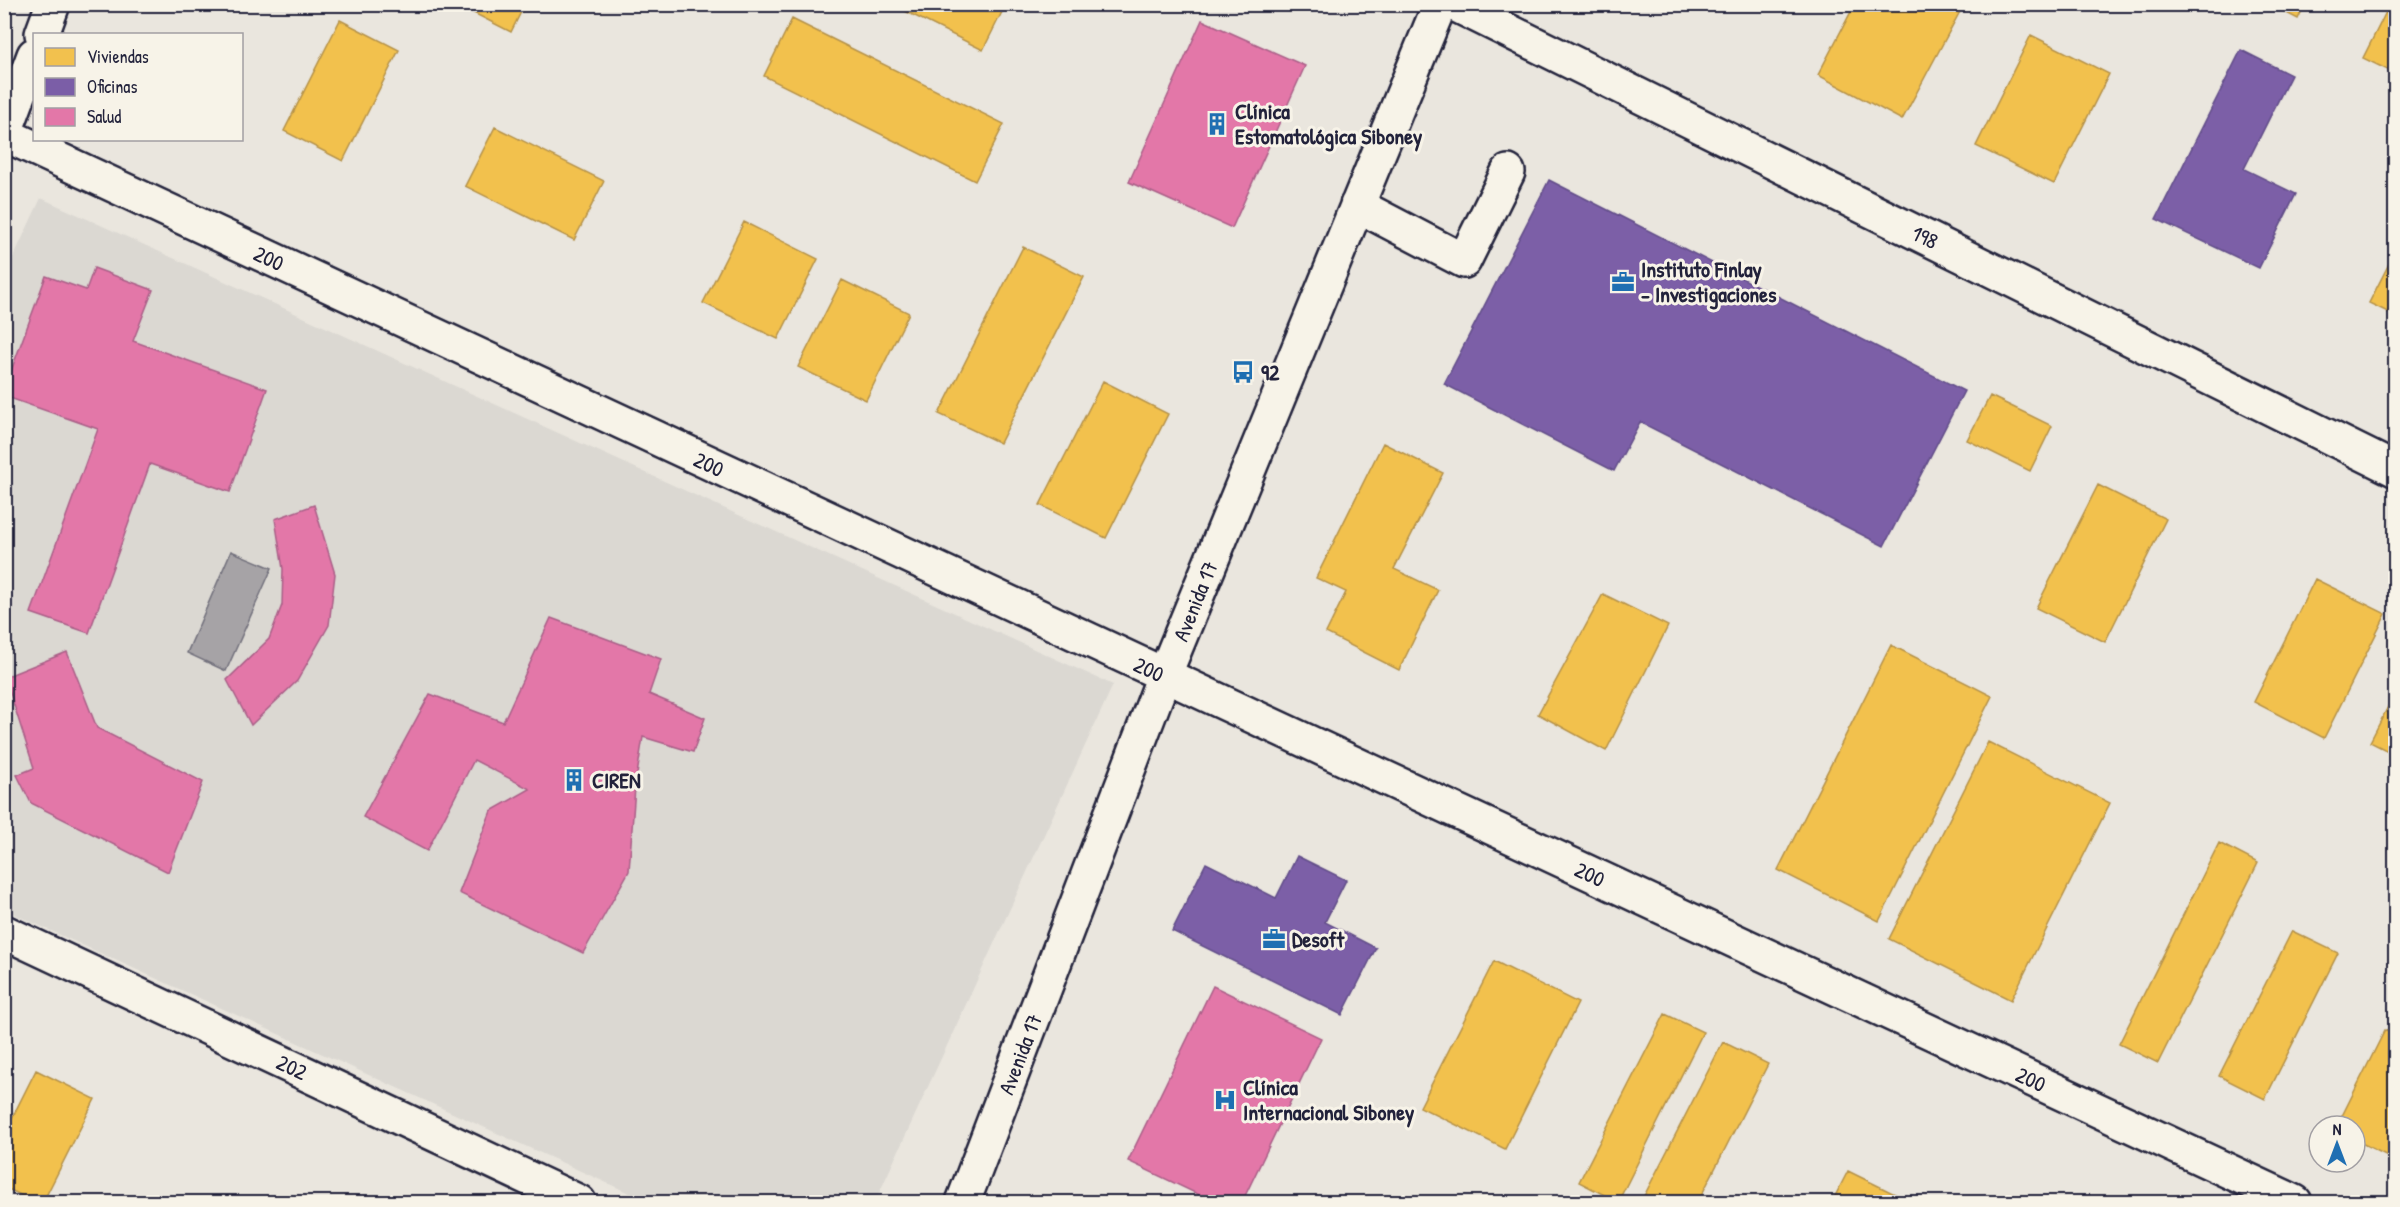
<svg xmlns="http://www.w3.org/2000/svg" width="2400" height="1207" font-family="'Patrick Hand',sans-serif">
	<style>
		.built { fill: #dbd8d2 }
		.water { fill: #a6a3a6; stroke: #716f7b; stroke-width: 1.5 }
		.homes { fill: #f2c14e; stroke: #b49148; stroke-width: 1.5 }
		.offices { fill: #7b5ea7; stroke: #604c87; stroke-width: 1.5 }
		.health { fill: #e377a8; stroke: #a95e87; stroke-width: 1.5 }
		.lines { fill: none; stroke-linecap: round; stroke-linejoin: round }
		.minor-casing { stroke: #22223b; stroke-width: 38 }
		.minor { stroke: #f7f3e8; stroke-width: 33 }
		.labels { text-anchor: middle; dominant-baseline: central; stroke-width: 6; stroke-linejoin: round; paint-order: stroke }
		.poi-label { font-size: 22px; font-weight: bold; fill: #22223b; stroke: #f7f3e8; text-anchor: start }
		.street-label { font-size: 22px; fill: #22223b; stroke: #f7f3e8 }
	</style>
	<rect width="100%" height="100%" fill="#eae6de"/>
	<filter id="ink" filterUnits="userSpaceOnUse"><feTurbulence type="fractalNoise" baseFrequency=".0167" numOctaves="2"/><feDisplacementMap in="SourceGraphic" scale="12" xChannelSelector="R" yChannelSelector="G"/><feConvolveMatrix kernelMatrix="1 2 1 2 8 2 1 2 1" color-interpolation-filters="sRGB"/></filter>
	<g filter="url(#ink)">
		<path class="built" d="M41,198L1113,685L875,1202H649L5,910L4,277Z"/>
		<path class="water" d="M231,551L272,568L226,671L187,653Z"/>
		<path class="homes" d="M456,4H525L511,32Z
			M891,4H1006L983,50Z
			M1855,4H1964L1902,120L1818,75Z
			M2269,4H2305L2298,19Z
			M2390,4H2396V74L2363,58Z
			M792,19L1004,124L975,181L764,76Z
			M340,20L399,50L343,161L284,131Z
			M2031,35L2109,74L2054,184L1976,146Z
			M495,127L604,181L574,240L465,186Z
			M744,222L818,259L778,339L703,303Z
			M1023,247L1084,277L1000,443L939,414Z
			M2396,250V316L2369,303Z
			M842,280L909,313L866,400L798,367Z
			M1103,381L1168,414L1106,538L1040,505Z
			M1990,396L2052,426L2030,471L1967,440Z
			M1383,443L1443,473L1394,569L1438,590L1399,670L1326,633L1346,592L1316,578Z
			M2098,485L2166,519L2105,642L2036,608Z
			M2315,579L2386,614L2324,738L2254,702Z
			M1603,594L1668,626L1606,751L1538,714Z
			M1891,645L1992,696L1879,921L1778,870Z
			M2396,691V755L2370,742Z
			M1988,742L2110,803L2011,1000L1889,939Z
			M2219,843L2258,863L2158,1063L2119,1044Z
			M2292,931L2338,953L2265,1099L2219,1076Z
			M1494,961L1578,1003L1505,1149L1420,1107Z
			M1665,1014L1703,1032L1618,1202L1579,1182Z
			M2385,1030L2396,1035V1160L2355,1140V1126H2337Z
			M1723,1042L1768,1064L1698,1202H1641Z
			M36,1070L95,1099L43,1202H35L4,1187V1134Z
			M1848,1171L1911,1202H1832Z"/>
		<path class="offices" d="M2241,50L2291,75L2244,169L2296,194L2259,268L2156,219Z
			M1549,180L1964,391L1884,546L1640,422L1614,471L1444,384Z
			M1297,856L1346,880L1325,922L1376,948L1342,1015L1172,931L1206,863L1276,898Z"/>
		<path class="health" d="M1202,20L1305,66L1232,228L1129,182Z
			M94,268L153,290L133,341L267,389L230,492L150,464L89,633L31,613L98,429L4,396V390L46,276L86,290Z
			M314,505L335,574L329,625L297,681L251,725L227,680L269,639L282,605L283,569L275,519Z
			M551,618L661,659L649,694L705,718L693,752L643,737L635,787L629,871L583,953L459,893L491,811L530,789L474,760L427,851L363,817L430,694L503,722Z
			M67,652L97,728L203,782L168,872L31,803L17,775L34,768L5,677Z
			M1213,986L1321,1038L1242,1202H1214L1128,1161Z"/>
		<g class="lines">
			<g class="minor-casing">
				<path id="minor" d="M1454,4L2396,470
					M42,34L53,4
					M4,134L2295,1202
					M4,135L34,55
					M1357,205L1464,261L1508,172
					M4,932L579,1202
					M963,1202L1164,676L1440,4"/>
			</g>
			<use href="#minor" class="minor"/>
		</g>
	</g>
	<defs>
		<g id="building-bare" transform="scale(1.8)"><path d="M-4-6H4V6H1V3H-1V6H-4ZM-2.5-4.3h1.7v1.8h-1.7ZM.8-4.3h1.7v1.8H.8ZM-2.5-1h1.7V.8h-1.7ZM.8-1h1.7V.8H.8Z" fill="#1f6fb2" stroke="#f7f3e8" stroke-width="2.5" paint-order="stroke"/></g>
		<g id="office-bare" transform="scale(1.8)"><path d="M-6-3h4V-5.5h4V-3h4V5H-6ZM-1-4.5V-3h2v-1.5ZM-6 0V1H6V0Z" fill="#1f6fb2" stroke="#f7f3e8" stroke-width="2.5" paint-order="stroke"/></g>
		<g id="bus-bare" transform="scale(1.8)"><path d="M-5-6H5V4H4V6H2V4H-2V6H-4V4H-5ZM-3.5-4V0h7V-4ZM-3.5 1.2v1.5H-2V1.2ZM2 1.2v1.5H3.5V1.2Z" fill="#1f6fb2" stroke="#f7f3e8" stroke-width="2.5" paint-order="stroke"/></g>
		<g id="hospital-bare" transform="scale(1.8)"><path d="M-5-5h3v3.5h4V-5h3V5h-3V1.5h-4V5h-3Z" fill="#1f6fb2" stroke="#f7f3e8" stroke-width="2.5" paint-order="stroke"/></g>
	</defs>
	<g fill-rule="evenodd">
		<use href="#building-bare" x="1217" y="124"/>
		<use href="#office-bare" x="1623" y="282"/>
		<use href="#bus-bare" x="1243" y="372"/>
		<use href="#building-bare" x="574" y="780"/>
		<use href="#office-bare" x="1274" y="939"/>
		<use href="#hospital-bare" x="1225" y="1100"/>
	</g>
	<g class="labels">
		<g class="poi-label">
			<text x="1235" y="111">Clínica<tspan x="1235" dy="25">Estomatológica Siboney</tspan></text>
			<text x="1641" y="269">Instituto Finlay<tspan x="1641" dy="25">- Investigaciones</tspan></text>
			<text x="1261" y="372">92</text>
			<text x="592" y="780">CIREN</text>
			<text x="1292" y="939">Desoft</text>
			<text x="1243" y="1087">Clínica<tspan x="1243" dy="25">Internacional Siboney</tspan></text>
		</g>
		<g class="street-label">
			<text transform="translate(1925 237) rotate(26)">198</text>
			<text transform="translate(269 258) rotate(25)">200</text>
			<text transform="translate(709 464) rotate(25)">200</text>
			<text transform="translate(1195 601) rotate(-68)">Avenida 17</text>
			<text transform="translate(1149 669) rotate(25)">200</text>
			<text transform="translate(1590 874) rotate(25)">200</text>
			<text transform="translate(1020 1054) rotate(-69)">Avenida 17</text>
			<text transform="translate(292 1067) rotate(25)">202</text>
			<text transform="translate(2031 1079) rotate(25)">200</text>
		</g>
	</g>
	<rect width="2400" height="1207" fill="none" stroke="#f7f3e8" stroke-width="24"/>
	<rect x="12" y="12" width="2376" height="1183" fill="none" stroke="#22223b" stroke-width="2" filter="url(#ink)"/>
	<rect x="33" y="33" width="210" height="108" fill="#f7f3e8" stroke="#a29fa3" stroke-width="1.5"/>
	<rect x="45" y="48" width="30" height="18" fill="#f2c14e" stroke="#a29fa3" stroke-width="1.5"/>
	<text x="87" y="63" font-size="18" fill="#22223b">Viviendas</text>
	<rect x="45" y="78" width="30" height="18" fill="#7b5ea7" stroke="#a29fa3" stroke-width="1.5"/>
	<text x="87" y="93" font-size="18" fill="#22223b">Oficinas</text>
	<rect x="45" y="108" width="30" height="18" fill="#e377a8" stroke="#a29fa3" stroke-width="1.5"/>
	<text x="87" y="123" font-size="18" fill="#22223b">Salud</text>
	<g transform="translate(2337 1144)"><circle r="28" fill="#f7f3e8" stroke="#a29fa3" stroke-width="1.5"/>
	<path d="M0-4.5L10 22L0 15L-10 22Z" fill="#1f6fb2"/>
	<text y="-9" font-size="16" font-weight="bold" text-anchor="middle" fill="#22223b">N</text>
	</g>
</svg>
